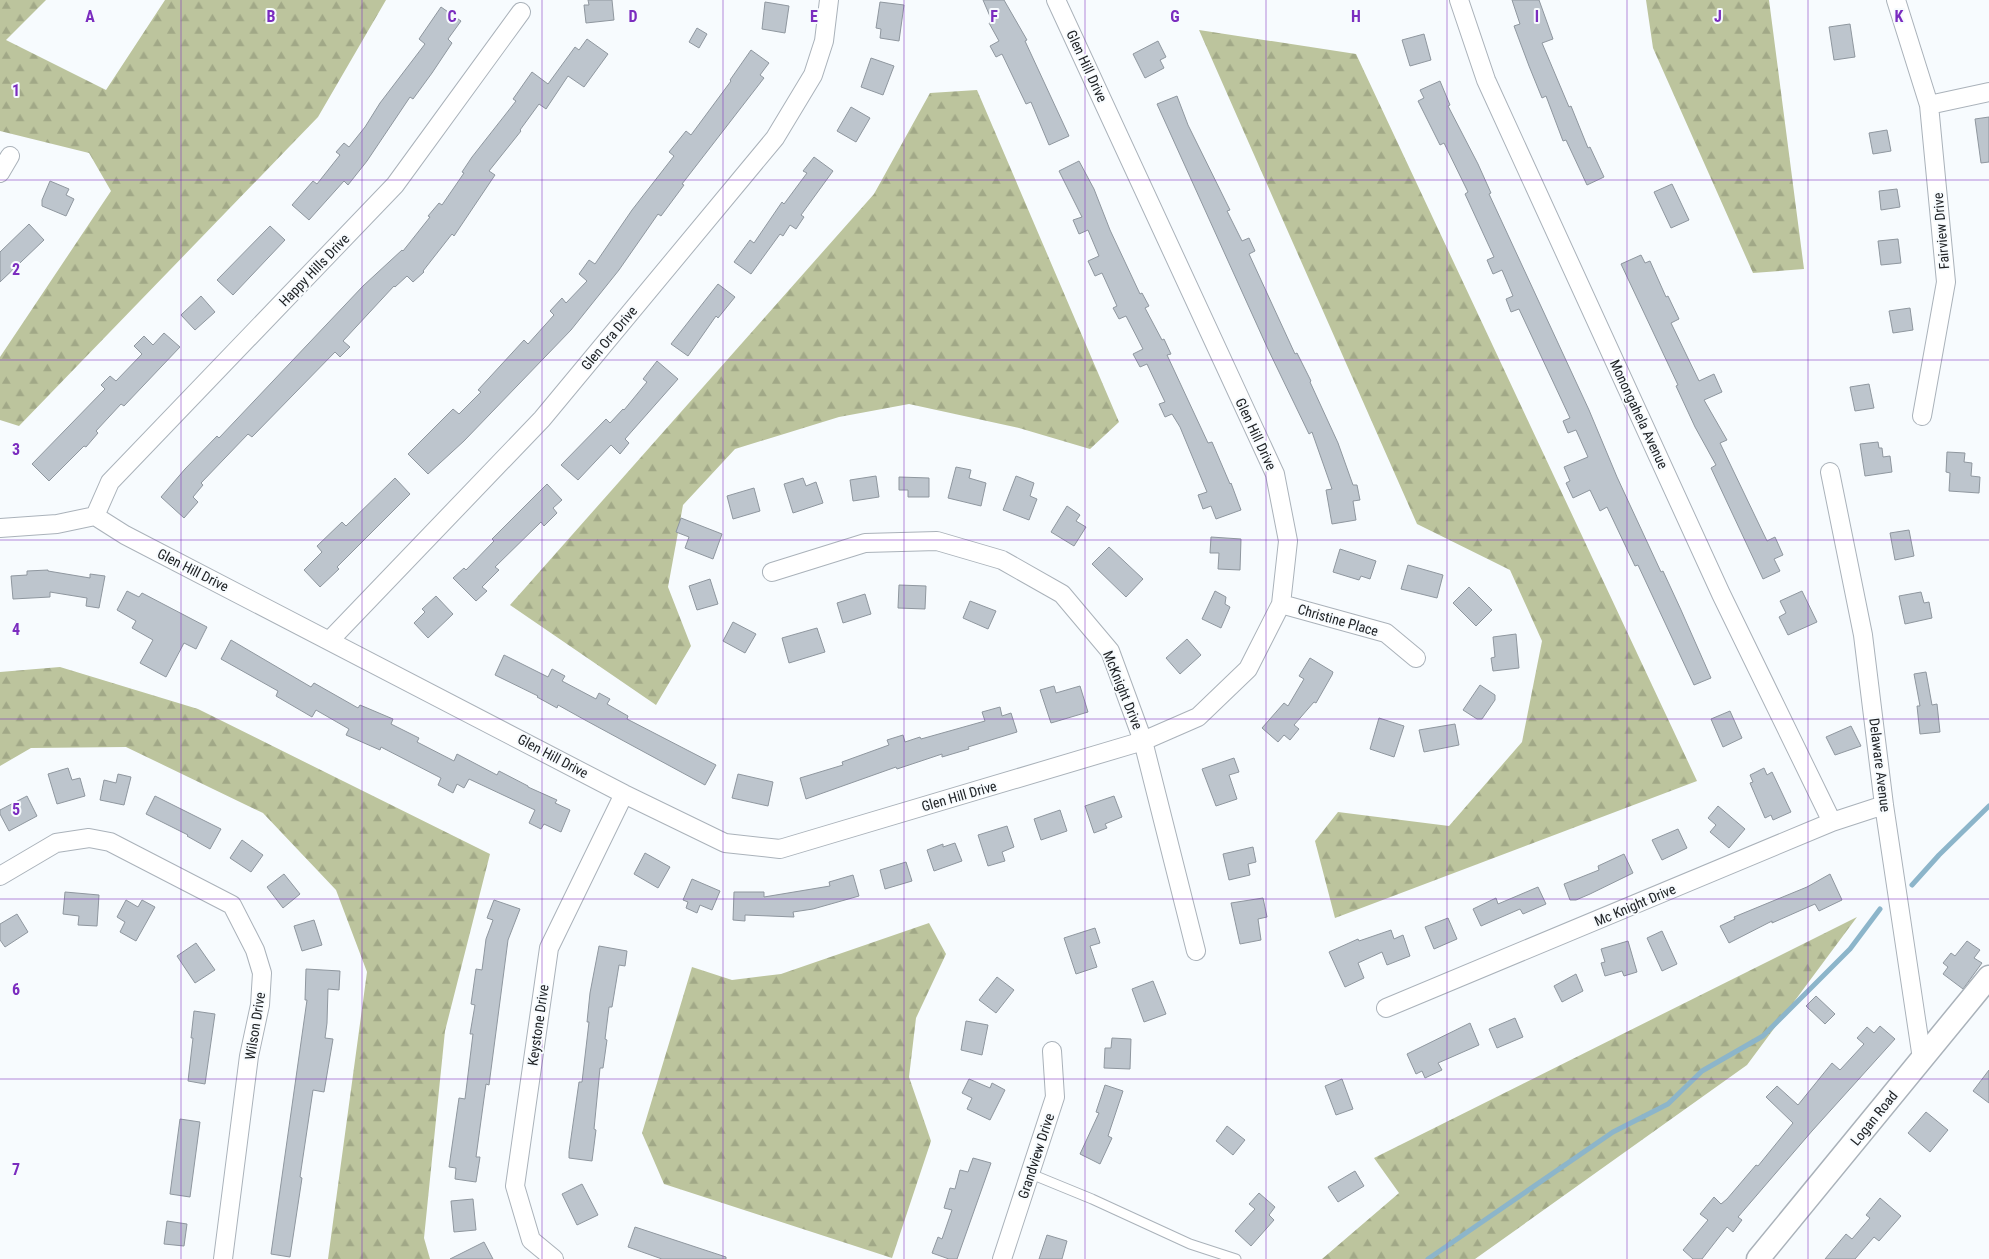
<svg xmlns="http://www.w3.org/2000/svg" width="1989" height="1259" font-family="'Roboto Condensed',sans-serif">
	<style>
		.forest { fill: url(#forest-firs) }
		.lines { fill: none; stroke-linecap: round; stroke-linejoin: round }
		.stream { stroke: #8cb5ca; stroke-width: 5 }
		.building { fill: #bdc5cd; stroke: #8f979f }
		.service-casing { stroke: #aab2ba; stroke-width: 11 }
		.minor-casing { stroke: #aab2ba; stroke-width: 20 }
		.tertiary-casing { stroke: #aab2ba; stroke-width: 25 }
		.service { stroke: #fff; stroke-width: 9 }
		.minor { stroke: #fff; stroke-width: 18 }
		.tertiary { stroke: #fff; stroke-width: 22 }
		.grid { fill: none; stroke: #7b2cbf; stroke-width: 1; stroke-opacity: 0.55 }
		.labels { text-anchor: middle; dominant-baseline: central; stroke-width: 4; stroke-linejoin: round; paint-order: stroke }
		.street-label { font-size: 14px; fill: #202326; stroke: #f7fbfe }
		.grid-label { font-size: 16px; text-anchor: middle; font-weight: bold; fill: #7b2cbf; stroke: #f7fbfe; stroke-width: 4; stroke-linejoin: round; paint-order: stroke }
	</style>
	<defs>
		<pattern id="forest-firs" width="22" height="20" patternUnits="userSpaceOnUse" patternTransform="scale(1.25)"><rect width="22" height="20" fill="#bcc49d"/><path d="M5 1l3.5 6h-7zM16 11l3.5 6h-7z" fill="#a1a887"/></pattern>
	</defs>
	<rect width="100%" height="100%" fill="#f7fbfe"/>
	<path class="forest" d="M0,0H46L6,40L106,90L165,0H386L318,117L19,426L0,420V357L111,191L89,153L0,131Z
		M1646,0H1769L1804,269L1753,273L1653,48Z
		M1199,30L1356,54L1697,781L1335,918L1315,841L1338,812L1449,826L1522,742L1542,641L1510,570L1417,524Z
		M977,90L1119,422L1090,449L1019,428L909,404L839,417L735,449L683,505L668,587L691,646L656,705L510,605L874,194L930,93Z
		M60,667L198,709L490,854L445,1031L424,1238L430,1259H328L367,972L336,890L263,813L126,747L31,748L0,766V672Z
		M1857,917L1747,1065L1475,1259H1322L1399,1193L1374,1158Z
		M929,923L946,954L916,1018L909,1077L931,1141L892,1258L664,1184L642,1133L692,967L732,980L781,974Z"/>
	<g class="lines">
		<path class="stream" d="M1912,885L1939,855L1989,806
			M1428,1259L1613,1132L1668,1104L1702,1071L1763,1036L1850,949L1880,909"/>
	</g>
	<path class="building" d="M588,0H612L614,20L586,23L584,5H589Z
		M983,0H1004L1027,40L1025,41L1069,136L1049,145L1031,102L1026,104L1002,54L996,57L990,46L999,41L989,23L992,21Z
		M1512,0H1539L1553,39L1542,43L1569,107L1571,106L1588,148L1590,147L1604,177L1587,185L1566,140L1563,141L1546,96L1542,98L1529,66L1514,26L1520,24Z
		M765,2L789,6L785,33L762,29Z
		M880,2L904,5L899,41L880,38L881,29L876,28Z
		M441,7L461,21L448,39L452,43L432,73L413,99L410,97L367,161L348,185L344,181L309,220L292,205L313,181L317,184L340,155L336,152L344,143L349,147L365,127L380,103L425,44L419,39Z
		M1850,24L1855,57L1834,60L1829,27Z
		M697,28L707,34L699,48L689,42Z
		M1424,34L1431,60L1410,66L1402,40Z
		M587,39L608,54L584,87L568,76L546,109L539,104L520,130L521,131L489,171L495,175L454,236L452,234L423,271L424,272L413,282L407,276L395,287L394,286L343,341L350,347L340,357L335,352L252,437L248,434L201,483L203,485L193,497L198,502L184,518L161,497L185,469L217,436L219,438L363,286L402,250L403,251L430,217L428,216L439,203L442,205L464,173L462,172L472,157L516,101L513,99L532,72L548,84L575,47L579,50Z
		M1158,41L1166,57L1160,60L1164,68L1145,78L1133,54Z
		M751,50L769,63L760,75L764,78L682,184L684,185L661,216L658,214L619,270L571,330L464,441L428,474L408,454L453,409L459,414L481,392L478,390L524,340L528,344L554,315L550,311L562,298L566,303L587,281L579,274L589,260L595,264L632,210L674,156L669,152L686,131L691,135L731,81L730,80Z
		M871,58L894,66L883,95L861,87Z
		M1440,81L1450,105L1448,106L1478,164L1491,193L1489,194L1589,410L1617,477L1661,572L1663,571L1681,610L1711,678L1694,685L1638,565L1635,566L1607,507L1600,511L1590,490L1573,498L1566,483L1570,481L1564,467L1588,457L1576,430L1568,433L1563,421L1570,418L1519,309L1511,312L1506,299L1513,296L1502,270L1493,274L1487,260L1494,257L1465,194L1468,192L1444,143L1440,145L1418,101L1424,98L1420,90Z
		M1177,96L1188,125L1230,210L1227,211L1242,241L1249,238L1255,251L1249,254L1295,354L1297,353L1311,381L1310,382L1338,443L1353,485H1357L1360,500L1353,501L1356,520L1332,524L1326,490L1332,489L1312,432L1309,434L1267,347L1157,104Z
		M851,107L870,118L856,142L837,131Z
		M1989,117V162L1981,163L1975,119Z
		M1887,130L1891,151L1873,154L1869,133Z
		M814,157L833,171L801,215L804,217L796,229L790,225L783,236L780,234L751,274L734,262L750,240L754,243L782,202L784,204L807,173L803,171Z
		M1079,161L1094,189L1110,230L1140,294L1142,293L1149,306L1145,308L1162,340L1164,339L1171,354L1167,355L1208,443L1212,442L1230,484L1231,483L1241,510L1216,519L1211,506L1203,509L1198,495L1207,492L1180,427L1172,414L1165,417L1159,404L1165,402L1147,364L1140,367L1133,354L1143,349L1126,316L1119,319L1113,308L1117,306L1102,273L1095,276L1088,261L1099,256L1088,230L1079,234L1073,220L1082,217L1059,171Z
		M50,181L69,189L66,195L74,199L66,216L42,206V200Z
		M1672,184L1689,220L1671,228L1654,192Z
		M1897,189L1900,207L1881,210L1879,191Z
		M29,224L44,240L0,282V252Z
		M270,226L285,240L233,295L217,280Z
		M1898,239L1901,263L1881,265L1878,241Z
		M1641,255L1645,263L1650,261L1666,297L1668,296L1679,319L1671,323L1699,381L1714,374L1722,392L1704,400L1727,440L1720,443L1767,541L1775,537L1783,555L1774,559L1780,571L1763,579L1711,468L1716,465L1695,427L1676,386L1678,385L1621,264Z
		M718,284L735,297L718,318L716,316L688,356L671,344Z
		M201,296L215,312L195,330L181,315Z
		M1910,308L1913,330L1893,333L1889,311Z
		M164,333L180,347L124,406L121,404L96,431L98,433L86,447L84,446L49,481L32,464L105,389L101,385L110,376L116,381L142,354L134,346L144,336L153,345Z
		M657,361L678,379L625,439L629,443L620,454L611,445L578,480L561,465L606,419L610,423L623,409L624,410L647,382L643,379Z
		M1869,384L1874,408L1855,411L1850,387Z
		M1878,442L1879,448H1882L1883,457L1890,456L1892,472L1865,476L1860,444Z
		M1947,452L1965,453L1964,462L1972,463L1971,476L1980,477L1979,493L1949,491L1950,473L1946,472Z
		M956,467L971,470L969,478L986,483L981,506L948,498Z
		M876,476L879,497L853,501L850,480Z
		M1016,476L1034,483L1030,496L1037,499L1029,520L1003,510Z
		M899,477L929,478V497H908V490H899Z
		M395,478L410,494L337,567L339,569L320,587L304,570L322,552L317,546L342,522L346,526Z
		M803,478L806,486L816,482L823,503L793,513L784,484Z
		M547,484L562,500L553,508L557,513L544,526L541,522L495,567L499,570L482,587L487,591L476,601L453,578L464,568L466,570L494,541L492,539Z
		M754,488L760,511L733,519L727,496Z
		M1067,506L1080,515L1076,521L1086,527L1074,546L1051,532Z
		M681,518L722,534L713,559L685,548L689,537L676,532Z
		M1909,530L1914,556L1895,560L1890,533Z
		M1211,537L1241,539L1240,570L1218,569L1219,553H1210Z
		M1109,547L1143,579L1126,597L1092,564Z
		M1340,549L1376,561L1370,579L1361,576L1359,580L1333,572Z
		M1408,565L1443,575L1437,598L1401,589Z
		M48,570V571L90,578V574L105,576L99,608L86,606L87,598L50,592V597L13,599L11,576L27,575V571Z
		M710,579L718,604L697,610L689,586Z
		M899,585L926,586L925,609L898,608Z
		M1469,587L1492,610L1476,626L1453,603Z
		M127,591L139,597L142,593L207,627L196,649L184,643L166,677L140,663L153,640L132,628L136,621L117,610Z
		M1215,591L1226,597L1225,604L1230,607L1221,628L1202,619Z
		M1802,591L1817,622L1788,635L1779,617L1786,613L1780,601Z
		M1921,592L1924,603L1929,602L1932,618L1905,624L1899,596Z
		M865,594L871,614L843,623L837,603Z
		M436,596L453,614L428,638L414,623L425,612L422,609Z
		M970,601L996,611L988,629L963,618Z
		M733,622L756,634L745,653L723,641Z
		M817,628L825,652L789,663L782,638Z
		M1516,634L1519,668L1493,671L1491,658L1495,657L1493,637Z
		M1187,639L1201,655L1180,674L1166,658Z
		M231,640L311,687L314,683L358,708L360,705L393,719L391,724L419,738L417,742L454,761L457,754L497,775L499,771L528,786V787L557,800L555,803L570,810L561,832L544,824L541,829L529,823L535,810L469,779L464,788L457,784L453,793L438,785L441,778L381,747L380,750L346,735L349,729L316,710L312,717L276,696L278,691L221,659Z
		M504,655L548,677L552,669L565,676L562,681L596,699L599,693L610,699L607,704L628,716L627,719L716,765L705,785L585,720L558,705L557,708L537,697L538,696L495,675Z
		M1310,658L1333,672L1332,675L1316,703L1314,702L1294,725L1299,729L1290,740L1284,735L1278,742L1262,728L1284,703L1288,706L1304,679L1299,676Z
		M1926,672L1932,705L1937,704L1940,732L1920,734L1917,706H1920L1914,674Z
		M1480,685L1495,695V700L1482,719H1477L1463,710Z
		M1054,686L1056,693L1080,686L1088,712L1051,723L1040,690Z
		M1000,707L1002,716L1011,713L1017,732L968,747L969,749L942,757V754L897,769L896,767L806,799L800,778L843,765L842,762L889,745L887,740L903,735L905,742L920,737L921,739L985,721L982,712Z
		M1730,711L1742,738L1723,747L1711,719Z
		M1379,718L1404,726L1394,757L1370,749Z
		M1455,724L1459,745L1424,752L1419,730Z
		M1851,726L1861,746L1835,755L1826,737Z
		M1234,758L1239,772L1229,775L1237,799L1216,806L1202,769Z
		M68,768L72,780L80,778L85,796L57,804L48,774Z
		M1764,768L1767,775L1772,772L1791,812L1773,820L1771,815L1765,818L1750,783L1753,782L1750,775Z
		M118,774L131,777L124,805L100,800L104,780L116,783Z
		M738,774L773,782L768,806L732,798Z
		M27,796L37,816L9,831L0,814V810Z
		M155,796L221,829L210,849L187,836L188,835L146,814Z
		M1114,796L1122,817L1105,824L1107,828L1094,833L1085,806Z
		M1718,806L1745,829L1729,848L1710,832L1716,825L1708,818Z
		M1060,810L1067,831L1041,840L1034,819Z
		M1007,826L1014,847L1002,852L1005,861L988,866L978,835Z
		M1678,829L1687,848L1662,860L1652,840Z
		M242,840L263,855L251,872L230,858Z
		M955,843L962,861L934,871L927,850L943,844V847Z
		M1253,847L1256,862L1248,864L1250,875L1229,880L1223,854Z
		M645,853L670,867L658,888L634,874Z
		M1624,854L1633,873L1590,894L1576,900H1570L1564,884L1599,870L1598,866Z
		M906,862L912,881L885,889L880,870Z
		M284,874L300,894L283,908L267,887Z
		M1830,874L1842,900L1819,911L1815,904L1772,923V921L1729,943L1720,926L1735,919L1734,917L1807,887Z
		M853,875L859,896L813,909L793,912L794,917L745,915V921L733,920L734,892H764V897L830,886L829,882Z
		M692,879L720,891L712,910L700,905L697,913L686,908L688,902L683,900Z
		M1538,887L1546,904L1523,914L1520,909L1481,926L1473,909L1496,898L1498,904Z
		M65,892L99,895L97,926L78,925L79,916L63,914Z
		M1263,898L1267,917L1258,919L1261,940L1240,944L1231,903Z
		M126,900L138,907L142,900L155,907L136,941L120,932L125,922L117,917Z
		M494,900L520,909L508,940L489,1085L486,1084L476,1157H480L476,1182L455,1179L456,1168L449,1167L459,1098L465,1099L473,1034H470L475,1005L471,1004L476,969L482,970L486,939L493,920L487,918Z
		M17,914L28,932L5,947L0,940V924Z
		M1448,918L1457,939L1434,949L1425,927Z
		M314,920L322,945L302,951L294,926Z
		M1095,928L1100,943L1090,946L1097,967L1076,974L1064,938Z
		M1391,930L1394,939L1403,935L1410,956L1387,965L1382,952L1358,963L1364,978L1345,987L1329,952L1358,939L1359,941Z
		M1662,931L1677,964L1662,971L1647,938Z
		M1628,941L1637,972L1624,976L1622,971L1605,976L1601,963L1605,962L1601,949Z
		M1967,941L1980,950L1974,958L1982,963L1963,989L1943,974L1948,967L1943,963L1951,953L1955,956Z
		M196,943L215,970L195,983L177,956Z
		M599,946L627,951L625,966L619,965L612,1007H609L605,1039L607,1040L603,1068H600L594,1129L596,1130L592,1161L569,1158V1152L579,1082H582L589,1022H587L590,993Z
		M306,969L340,971L339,990L328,989L327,1023L325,1038L333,1039L324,1092L313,1090L300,1177L302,1178L290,1257L271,1254L307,1000H305Z
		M1576,974L1583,991L1562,1002L1554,986Z
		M997,977L1014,990L996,1013L979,1000Z
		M1153,981L1166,1014L1144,1022L1132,989Z
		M1816,996L1835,1014L1825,1024L1806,1006Z
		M194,1011L215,1014L205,1084L188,1081L193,1038H191Z
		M1515,1018L1523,1037L1497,1048L1489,1029Z
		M966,1021L988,1025L982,1055L961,1050Z
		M1470,1023L1479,1045L1438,1063L1442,1070L1425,1078L1422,1071L1416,1074L1407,1054Z
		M1880,1026L1895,1039L1812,1131L1738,1217L1742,1220L1733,1232L1727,1227L1702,1259H1693L1683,1250L1708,1220L1700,1214L1714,1197L1721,1204L1727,1199L1756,1165L1758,1166L1793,1123L1766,1097L1777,1086L1798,1105L1832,1063L1840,1070L1864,1044L1857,1038L1867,1027L1874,1033Z
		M1112,1038L1131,1039L1130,1069L1104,1068L1105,1048H1111Z
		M1989,1070V1103L1973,1091Z
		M969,1079L990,1088L992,1083L1005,1090L990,1120L967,1109L972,1098L962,1093Z
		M1342,1079L1353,1109L1336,1115L1325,1086Z
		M1105,1085L1123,1091L1108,1136L1112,1138L1100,1164L1080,1154L1099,1113L1096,1112Z
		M1926,1112L1948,1130L1930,1152L1908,1133Z
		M180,1119L200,1122L190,1197L170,1194Z
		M1227,1126L1245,1140L1233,1155L1216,1141Z
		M973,1158L991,1163L957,1259H949L932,1253L938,1237L942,1239L952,1210L944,1208L950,1188L955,1189L960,1170L968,1172Z
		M1355,1171L1364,1186L1338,1202L1328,1187Z
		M582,1184L598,1215L577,1225L562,1194Z
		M1259,1193L1275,1207L1269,1215L1274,1220L1251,1246L1235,1231L1255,1209L1249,1204Z
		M1880,1198L1901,1216L1879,1241L1874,1237L1855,1259H1825L1846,1234L1852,1239L1870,1218L1866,1215Z
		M473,1199L476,1230L454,1232L451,1201Z
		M167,1221L187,1224L184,1246L164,1244Z
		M635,1227L726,1257V1259H662L628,1247Z
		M1047,1235L1067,1241L1062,1259H1039Z
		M484,1242L493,1259H450Z"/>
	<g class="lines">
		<g class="service-casing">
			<path id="service" d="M1031,1174L1092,1199L1190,1244L1236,1259"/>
		</g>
		<g class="minor-casing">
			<path id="minor" d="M1459,0L1486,80L1721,594L1832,822
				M1896,0L1929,105L1946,282L1922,416
				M1929,105L1989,92
				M0,173L10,156
				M1830,472L1863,635L1884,805L1922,1059
				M95,516L110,482L395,185L521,12
				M0,528L57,524L95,516L125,535L624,794L725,843L780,849L1143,741L1198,717L1248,669L1281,604L1288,541L1275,474L1056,0
				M772,572L865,543L937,541L1002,560L1062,594L1110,651L1143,741L1196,951
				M1281,604L1386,633L1416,658
				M330,640L542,419L775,138L813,75L824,41L829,0
				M0,876L56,843L89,838L110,842L232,905L255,950L262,973L260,1005L249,1056L223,1259
				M1386,1008L1832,822L1884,805
				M554,1259L531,1240L515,1186L549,948L624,794
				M1002,1259L1055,1097L1052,1051"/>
		</g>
		<g class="tertiary-casing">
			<path id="tertiary" d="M1758,1259L1989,977"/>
		</g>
		<use href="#service" class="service"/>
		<use href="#minor" class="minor"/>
		<use href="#tertiary" class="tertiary"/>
	</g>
	<path class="grid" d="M181,0V1259M362,0V1259M542,0V1259M723,0V1259M904,0V1259M1085,0V1259M1266,0V1259M1447,0V1259M1627,0V1259M1808,0V1259M0,180H1989M0,360H1989M0,540H1989M0,719H1989M0,899H1989M0,1079H1989"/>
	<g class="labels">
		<g class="street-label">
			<text transform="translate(1087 66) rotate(65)">Glen Hill Drive</text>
			<text transform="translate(1941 231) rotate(-95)">Fairview Drive</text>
			<text transform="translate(314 270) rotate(-46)">Happy Hills Drive</text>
			<text transform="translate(609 338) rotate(-50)">Glen Ora Drive</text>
			<text transform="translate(1639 414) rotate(65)">Monongahela Avenue</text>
			<text transform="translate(1256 434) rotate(65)">Glen Hill Drive</text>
			<text transform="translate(193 570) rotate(27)">Glen Hill Drive</text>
			<text transform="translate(1338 620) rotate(16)">Christine Place</text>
			<text transform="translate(1123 690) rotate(68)">McKnight Drive</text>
			<text transform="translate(553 756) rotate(28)">Glen Hill Drive</text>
			<text transform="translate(1880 765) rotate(83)">Delaware Avenue</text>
			<text transform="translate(959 796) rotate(-16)">Glen Hill Drive</text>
			<text transform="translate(1635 905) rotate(-23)">Mc Knight Drive</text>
			<text transform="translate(538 1025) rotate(-82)">Keystone Drive</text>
			<text transform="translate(255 1026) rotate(-81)">Wilson Drive</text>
			<text transform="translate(1874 1118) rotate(-51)">Logan Road</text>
			<text transform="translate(1036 1156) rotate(-72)">Grandview Drive</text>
		</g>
	</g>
	<g class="grid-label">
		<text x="90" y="22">A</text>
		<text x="271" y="22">B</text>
		<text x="452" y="22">C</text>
		<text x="633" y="22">D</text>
		<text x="814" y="22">E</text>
		<text x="994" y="22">F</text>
		<text x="1175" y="22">G</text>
		<text x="1356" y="22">H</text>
		<text x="1537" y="22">I</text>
		<text x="1718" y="22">J</text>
		<text x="1899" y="22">K</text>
		<text x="16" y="96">1</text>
		<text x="16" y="275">2</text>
		<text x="16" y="455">3</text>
		<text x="16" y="635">4</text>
		<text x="16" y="815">5</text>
		<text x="16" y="995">6</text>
		<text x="16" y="1175">7</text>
	</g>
</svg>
